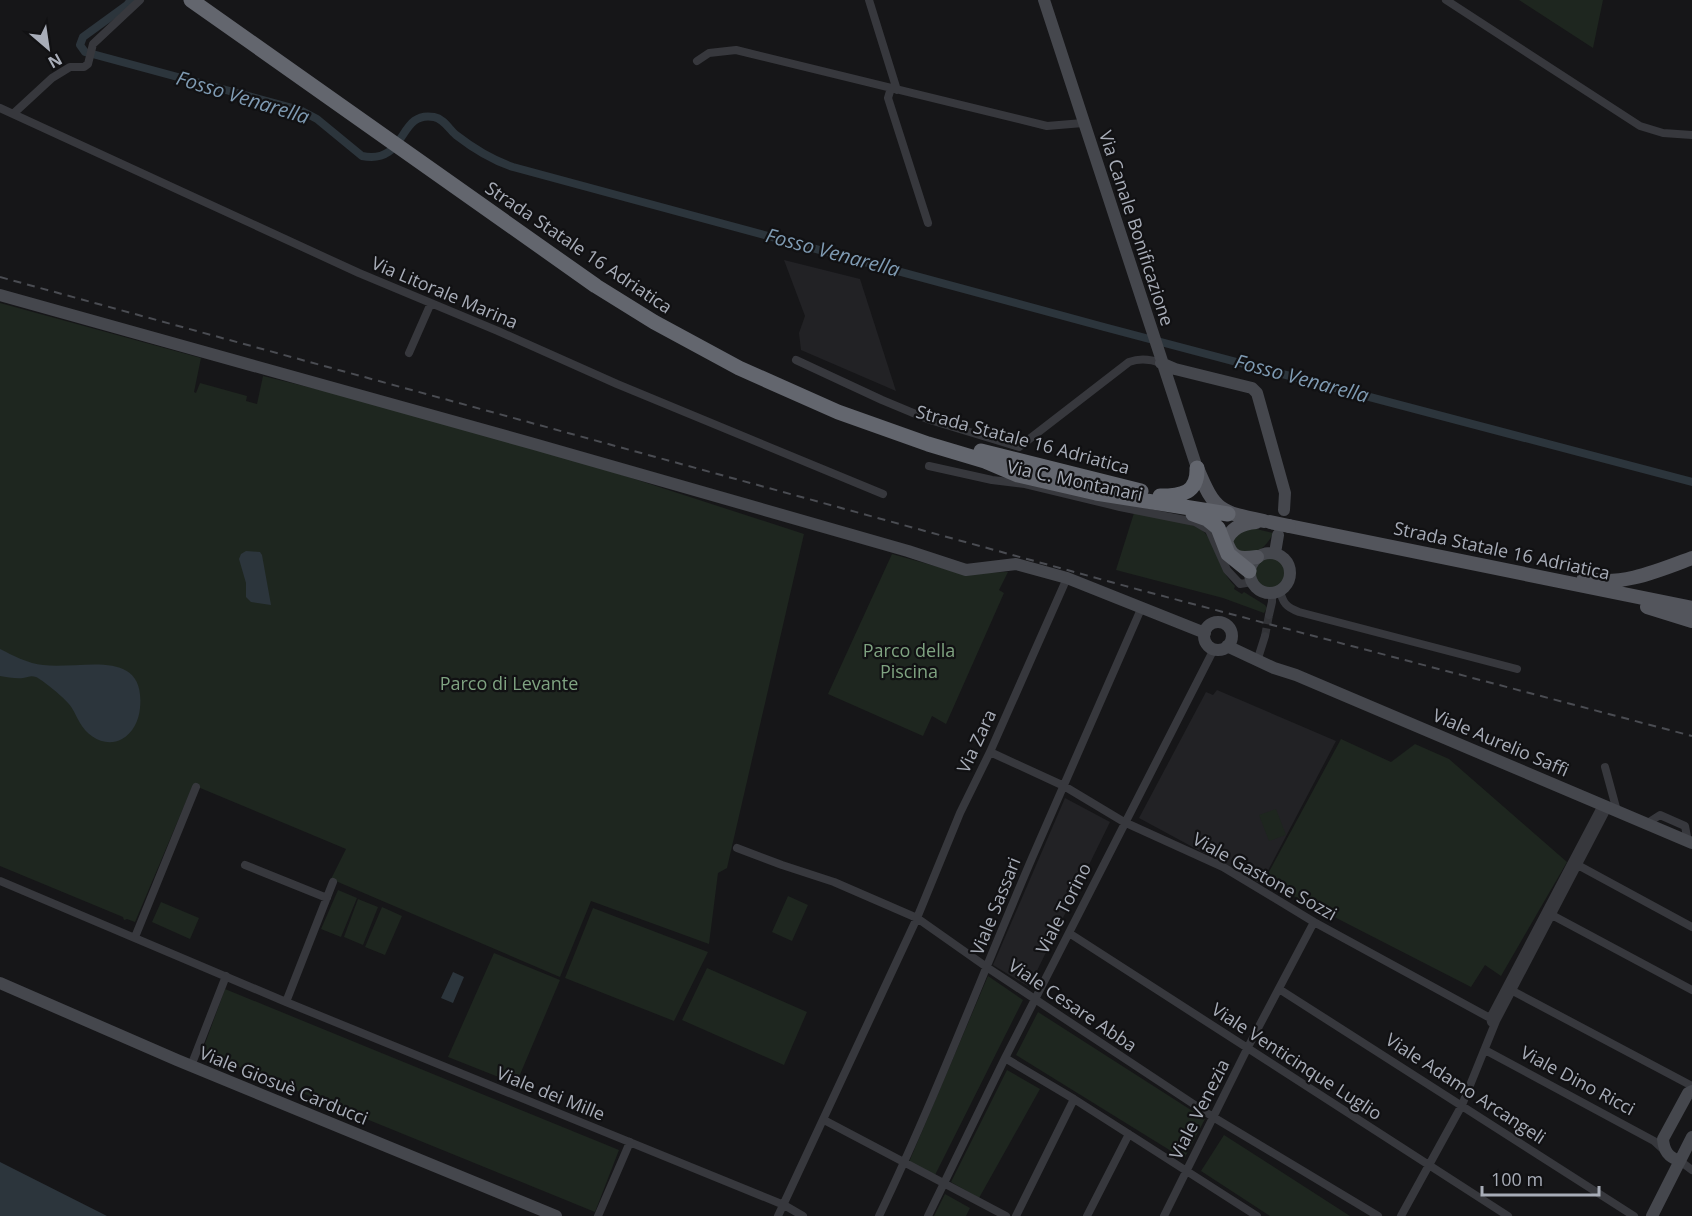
<svg xmlns="http://www.w3.org/2000/svg" width="1692" height="1216" font-family="'Open Sans',sans-serif">
	<style>
		.built { fill: #222225 }
		.green { fill: #1e261f }
		.water { fill: #2c353c }
		.lines { fill: none; stroke-linecap: round; stroke-linejoin: round }
		.canal { stroke: #2c353c; stroke-width: 8 }
		.street-tunnel { stroke: #333438; stroke-width: 8; stroke-dasharray: 8 4; stroke-linecap: butt }
		.street { stroke: #37383d; stroke-width: 8 }
		.secondary { stroke: #45474d; stroke-width: 12 }
		.primary { stroke: #53555c; stroke-width: 14 }
		.highway { stroke: #63666e; stroke-width: 15 }
		.rail { stroke: #4a4c52; stroke-width: 2; stroke-dasharray: 8 6; stroke-linecap: butt }
		.primary-bridge { stroke: #53555c; stroke-width: 14 }
		.labels { text-anchor: middle; dominant-baseline: central; stroke-width: 4.5; stroke-linejoin: round; paint-order: stroke }
		.street-label { font-size: 18px; fill: #a8adb8; stroke: #111113 }
		.park-label { font-size: 18px; fill: #7fa381; stroke: #111113 }
		.water-label { font-size: 20px; font-style: italic; fill: #7f9bb3; stroke: #111113 }
	</style>
	<rect width="100%" height="100%" fill="#161618"/>
	<path class="built" d="M784,260L860,279L896,391L801,350L799,333L805,316Z
		M1217,690L1336,741L1261,884L1139,818L1206,692L1213,695Z
		M1065,798L1110,822L1029,987L993,965Z"/>
	<path class="green" d="M1519,0H1603L1593,48Z
		M0,303L201,358L194,392L196,393L200,383L247,396L246,401L257,404L263,376L341,395L576,460L804,534L727,868L718,873L709,944L591,901L560,977L331,879L346,849L193,785L135,922L127,919L124,920L123,917L0,866Z
		M1134,513C1150,516 1196,521 1205,533C1219,551 1217,568 1235,586L1234,589L1242,594L1244,592L1265,605L1267,608L1264,613L1223,598L1116,570Z
		M1252,528L1273,533C1268,546 1256,555 1242,556L1231,541L1233,536Z
		M892,554L960,573L1008,572L999,590L1004,593L946,724L932,716L923,736L828,694Z
		M1252 574a17 17 0 1 1 34 0a17 17 0 1 1-34 0Z
		M1341,739L1391,762L1415,744L1449,759L1567,862L1501,976L1485,965L1471,987L1264,881Z
		M1276,809L1286,835L1269,841L1259,815Z
		M338,890L357,898L341,937L321,929Z
		M788,896L808,905L792,941L772,932Z
		M358,899L378,907L363,945L344,937Z
		M161,902L199,918L190,939L152,922Z
		M382,907L402,916L385,955L365,947Z
		M593,908L708,952L674,1021L565,978Z
		M494,953L560,980L516,1084L448,1057Z
		M707,968L807,1012L784,1065L682,1020Z
		M988,976L1023,1000L935,1175L909,1162Z
		M225,989L619,1150L595,1212L202,1052Z
		M1038,1012L1205,1119L1184,1159L1016,1055Z
		M1007,1070L1040,1089L979,1198L951,1182Z
		M1224,1135L1350,1216H1270L1201,1171Z
		M945,1194L970,1208L966,1216H934Z"/>
	<path class="water" d="M246,551L260,552L262,555L271,605L251,602L246,597V583L239,559L241,554Z
		M0,649C12,655 29,664 43,665C81,670 146,646 140,708C139,720 133,733 122,739C106,748 88,737 80,723C76,716 73,708 68,703C62,696 44,681 36,677C31,675 28,677 23,678C16,679 7,677 0,676Z
		M453,972L464,977L453,1003L441,998Z
		M0,1162L107,1216H0Z"/>
	<g class="lines">
		<path class="canal" d="M131,0L127,5L83,37L80,45L85,52L300,110L317,119L362,156C408,165 397,110 434,117C444,119 449,129 456,135C474,149 492,160 513,167L1104,327L1692,482"/>
		<path class="street-tunnel" d="M1265,636L1269,615"/>
		<path class="street" d="M869,0L897,90
			M1446,0L1640,126L1663,133L1692,135
			M697,61L709,53L736,50L1047,126L1083,123
			M891,88L888,98L928,223
			M0,108L359,273L498,331L617,384L883,494
			M13,114L52,78L70,67H84L88,64L93,44L140,0
			M409,353L431,303
			M796,360L882,400L930,420L1019,447L1129,362C1140,358 1150,359 1161,363
			M929,466L992,480L1025,484L1120,507L1195,522L1209,530L1227,570L1240,584L1252,582
			M1280,591C1283,603 1286,607 1299,612L1517,669
			M1269,615L1272,602V593
			M1259,655L1265,636
			M990,752L1064,786L1124,822L1223,867L1314,922L1490,1018
			M1605,767L1617,811
			M1646,824L1660,815L1685,826L1688,842
			M737,848L782,865L834,882L917,918L988,968L1213,1117L1378,1216
			M1574,863L1692,927
			M245,865L327,898
			M0,881L286,1002L784,1205L803,1216
			M1550,914L1692,990
			M1069,933L1508,1216
			M135,937L196,787
			M1279,989L1634,1216
			M1509,989L1692,1086
			M286,1002L333,882
			M1491,1022L1490,1018L1602,805
			M1485,1050L1654,1141L1665,1151
			M1005,1058L1074,1099L1257,1216
			M191,1066L226,976
			M824,1120L1006,1216
			M1680,1161L1692,1170
			M598,1216L630,1142
			M778,1216L917,918L960,813L990,752L1067,578
			M879,1216C935,1099 981,977 1032,858C1068,775 1105,692 1141,609
			M928,1216L1005,1058L1214,649
			M1016,1216L1074,1099
			M1087,1216L1129,1134
			M1164,1216L1247,1049L1314,922
			M1401,1216L1462,1105L1496,1021L1608,807"/>
		<path class="secondary" d="M1044,0L1197,468
			M0,295L534,444L908,551L966,570L1016,564L1067,578L1205,633
			M1161,363L1175,369L1252,388L1257,393L1285,493L1284,510
			M1250 573a20 20 0 1 1 40 0a20 20 0 1 1-40 0Z
			M1275,553L1278,535
			M1204 636a14 14 0 1 1 28 0a14 14 0 1 1-28 0Z
			M1227,646L1274,668L1296,675L1692,843
			M0,983L177,1060L556,1216
			M1680,1161C1668,1157 1664,1151 1663,1139L1688,1093L1692,1091
			M1652,1216L1692,1137"/>
		<path class="primary" d="M1197,468C1215,511 1219,512 1264,521
			M1256,522C1242,523 1231,528 1226,541C1232,560 1240,559 1257,557
			M1289,526L1692,608
			M1584,578C1619,588 1660,570 1692,558
			M1647,607L1692,621"/>
		<path class="highway" d="M191,0L596,286L654,322L739,368L838,412L928,444L985,461L1018,475L1096,493L1228,514
			M981,451L1141,491
			M1160,496C1182,496 1198,493 1197,468
			M1193,514L1207,519L1218,528L1228,554L1249,571"/>
		<path class="rail" d="M0,277L1140,590L1692,736"/>
		<path class="primary-bridge" d="M1270,522L1289,526"/>
	</g>
	<g class="labels">
		<g class="street-label">
			<text transform="translate(1137 228) rotate(72)">Via Canale Bonificazione</text>
			<text transform="translate(579 247) rotate(34)">Strada Statale 16 Adriatica</text>
			<text transform="translate(445 292) rotate(23)">Via Litorale Marina</text>
			<text transform="translate(1023 439) rotate(15)">Strada Statale 16 Adriatica</text>
			<text transform="translate(1075 480) rotate(12)">Via C. Montanari</text>
			<text transform="translate(1502 550) rotate(12)">Strada Statale 16 Adriatica</text>
			<text transform="translate(976 741) rotate(-65)">Via Zara</text>
			<text transform="translate(1501 742) rotate(23)">Viale Aurelio Saffi</text>
			<text transform="translate(1265 876) rotate(29)">Viale Gastone Sozzi</text>
			<text transform="translate(995 906) rotate(-68)">Viale Sassari</text>
			<text transform="translate(1063 908) rotate(-63)">Viale Torino</text>
			<text transform="translate(1073 1005) rotate(34)">Viale Cesare Abba</text>
			<text transform="translate(1297 1061) rotate(33)">Viale Venticinque Luglio</text>
			<text transform="translate(1578 1080) rotate(28)">Viale Dino Ricci</text>
			<text transform="translate(284 1085) rotate(22)">Viale Giosuè Carducci</text>
			<text transform="translate(1466 1088) rotate(33)">Viale Adamo Arcangeli</text>
			<text transform="translate(551 1093) rotate(22)">Viale dei Mille</text>
			<text transform="translate(1199 1109) rotate(-63)">Viale Venezia</text>
		</g>
		<g class="park-label">
			<text x="909" y="650">Parco della<tspan x="909" dy="21">Piscina</tspan></text>
			<text x="509" y="683">Parco di Levante</text>
		</g>
		<g class="water-label">
			<text transform="translate(243 97) rotate(17)">Fosso Venarella</text>
			<text transform="translate(833 252) rotate(15)">Fosso Venarella</text>
			<text transform="translate(1302 378) rotate(15)">Fosso Venarella</text>
		</g>
	</g>
	<g transform="translate(48 48) rotate(151)" stroke="#111113" stroke-width="4.5" paint-order="stroke">
	<path d="M0-4.5L10 22L0 15L-10 22Z" fill="#a8adb8"/>
	<text y="-9" font-size="16" font-weight="bold" text-anchor="middle" fill="#a8adb8">N</text>
	</g>
	<path d="M1482 1186v9h117v-9" fill="none" stroke="#a8adb8" stroke-width="3"/>
	<text x="1491" y="1186" font-size="18" fill="#a8adb8" stroke="#111113" stroke-width="4.5" paint-order="stroke">100 m</text>
</svg>
